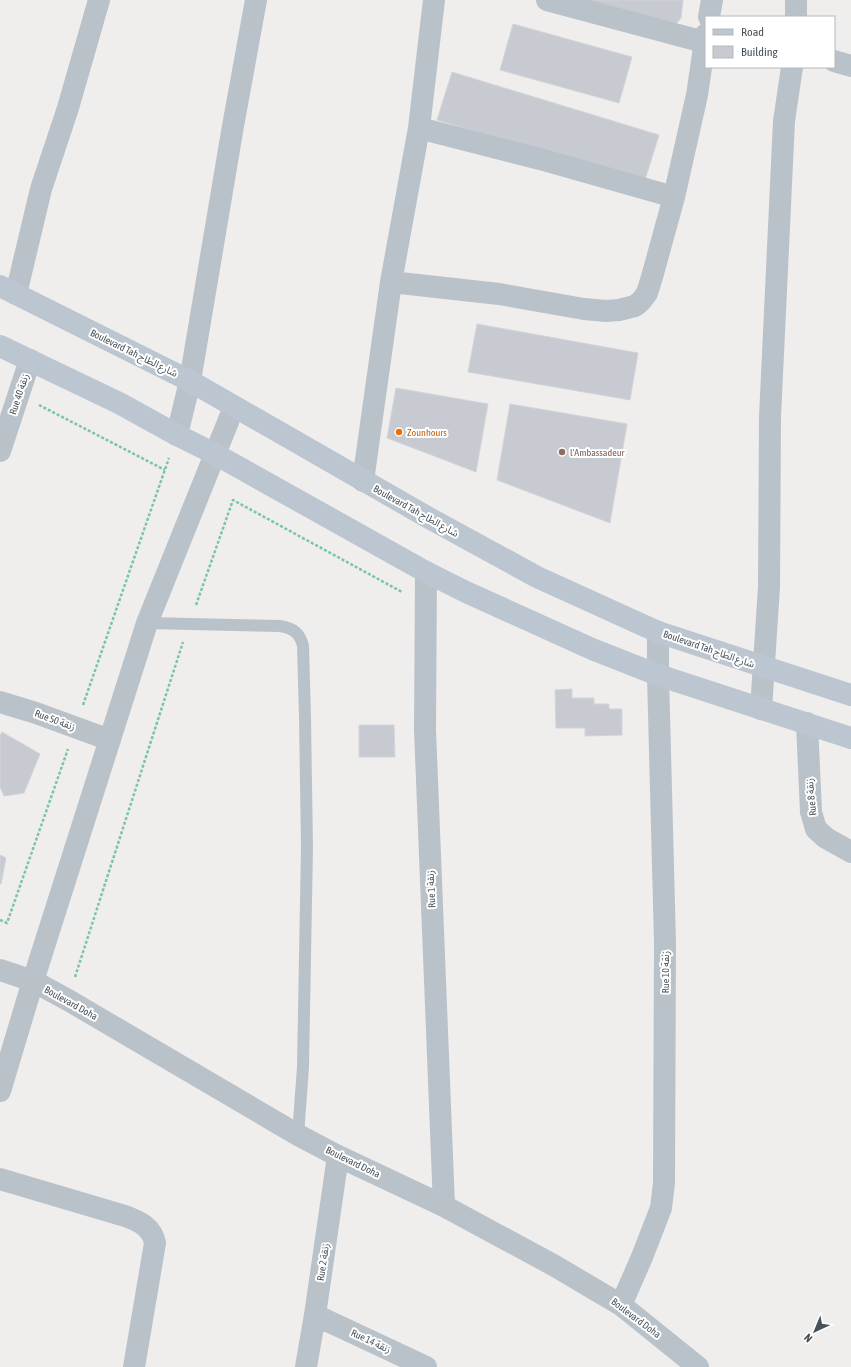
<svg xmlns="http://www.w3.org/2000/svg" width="851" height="1367" font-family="'Asap Condensed','Noto Sans Arabic',sans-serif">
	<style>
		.building { fill: #c7cad0; stroke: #d2d4d8 }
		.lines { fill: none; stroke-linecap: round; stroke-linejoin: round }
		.path { stroke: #79c69f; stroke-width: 2.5; stroke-dasharray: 3 2; stroke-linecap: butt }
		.lane { stroke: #bac2c9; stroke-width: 12 }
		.street { stroke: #bac2c9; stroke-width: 22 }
		.secondary { stroke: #bcc6d0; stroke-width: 22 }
		.food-dot { fill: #e8710a; stroke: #fff; stroke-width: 1.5 }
		.education-dot { fill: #8d6e63; stroke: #fff; stroke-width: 1.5 }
		.labels { text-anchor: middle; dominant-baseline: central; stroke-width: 4; stroke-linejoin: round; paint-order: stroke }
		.street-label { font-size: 10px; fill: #475159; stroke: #fff }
		.food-label { font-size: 10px; fill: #c56008; stroke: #fff; text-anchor: start }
		.education-label { font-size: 10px; fill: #785e54; stroke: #fff; text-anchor: start }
	</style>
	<rect width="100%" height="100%" fill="#f0eded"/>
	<path class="building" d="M561,0H683L681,18L676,24Z
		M513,24L632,57L619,103L500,70Z
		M452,72L659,135L644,183L437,120Z
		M477,324L638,353L630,400L468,372Z
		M396,388L488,404L476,472L387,438Z
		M510,404L627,424L610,523L497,480Z
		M572,689V698H594V704H609V709H622V735L585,736V728H556L555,690Z
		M359,725H394L395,757H359Z
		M2,732L40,754L24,793L4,796L0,787V736Z
		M0,855L6,858L1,884H0Z"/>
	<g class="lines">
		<path class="path" d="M39,405L165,470
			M196,605L233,500L402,592
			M83,705L169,458
			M0,920L7,923L68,749
			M75,977L183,642"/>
		<path class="lane" d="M147,623L280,626C293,628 300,633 303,646L305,718L307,847L303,1067L298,1135"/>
		<path class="street" d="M547,0L704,42
			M709,17L712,0
			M796,17V0
			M834,61L851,66
			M419,128L540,159L674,197
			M391,282L499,294L584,309L606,311L619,310L635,306L641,301L647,293L652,277L674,197L697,95L706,34
			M16,294L41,189L68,108L99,0
			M177,435L190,381L233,126L256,0
			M0,451L30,360
			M363,481L391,282L419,128L434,0
			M426,572L425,730L444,1206
			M0,702L36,713L110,740
			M761,709L769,587L770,417L784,121L792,67
			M807,723L811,812L816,829L826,838L851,852
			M0,970L33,981L68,1000L298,1135L338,1156L444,1206L555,1266L621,1305L698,1367
			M0,1091L33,981L147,623L234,407
			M0,1179L125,1216C139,1221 152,1227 155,1243L134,1367
			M621,1305L642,1257L661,1208L664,1183L665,943L658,675V632
			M315,1315L426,1367
			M306,1367L315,1315L338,1156"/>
		<path class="secondary" d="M0,286L190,381L429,518L537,577L658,632L851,695
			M0,346L119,403L177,435L215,454L426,572L466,592L592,649L658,675L851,738"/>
	</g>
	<circle class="food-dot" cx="399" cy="432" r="4"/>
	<circle class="education-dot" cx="562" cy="452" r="4"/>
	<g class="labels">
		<g class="street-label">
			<text transform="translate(134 353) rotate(26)">Boulevard Tah شارع الطاح</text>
			<text transform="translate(19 394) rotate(-72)">Rue 40 زنقة</text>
			<text transform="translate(416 511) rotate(29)">Boulevard Tah شارع الطاح</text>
			<text transform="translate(709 649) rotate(19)">Boulevard Tah شارع الطاح</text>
			<text transform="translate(55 720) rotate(20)">Rue 50 زنقة</text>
			<text transform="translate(811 797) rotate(-96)">Rue 8 زنقة</text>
			<text transform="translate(431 889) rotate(-93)">Rue 1 زنقة</text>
			<text transform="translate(665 972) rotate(-90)">Rue 10 زنقة</text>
			<text transform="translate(71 1003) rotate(29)">Boulevard Doha</text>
			<text transform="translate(353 1162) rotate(26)">Boulevard Doha</text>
			<text transform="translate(323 1262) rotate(-82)">Rue 2 زنقة</text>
			<text transform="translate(636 1318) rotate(37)">Boulevard Doha</text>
			<text transform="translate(371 1341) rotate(25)">Rue 14 زنقة</text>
		</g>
		<g class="food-label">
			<text x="407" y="432">Zounhours</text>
		</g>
		<g class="education-label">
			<text x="570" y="452">l'Ambassadeur</text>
		</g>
	</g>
	<rect x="705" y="16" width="130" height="52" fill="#ffffff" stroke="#b5b9bd"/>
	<rect x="713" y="29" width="20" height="6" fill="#bcc6d0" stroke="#b5b9bd"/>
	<text x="741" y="36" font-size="12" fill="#475159">Road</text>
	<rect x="713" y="46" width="20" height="12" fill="#c7cad0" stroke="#b5b9bd"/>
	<text x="741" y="56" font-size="12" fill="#475159">Building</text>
	<g transform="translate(815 1331) rotate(224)" stroke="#ffffff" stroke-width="3" paint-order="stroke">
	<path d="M0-3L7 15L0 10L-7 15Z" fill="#475159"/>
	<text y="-6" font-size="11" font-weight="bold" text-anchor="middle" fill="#475159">N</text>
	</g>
</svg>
